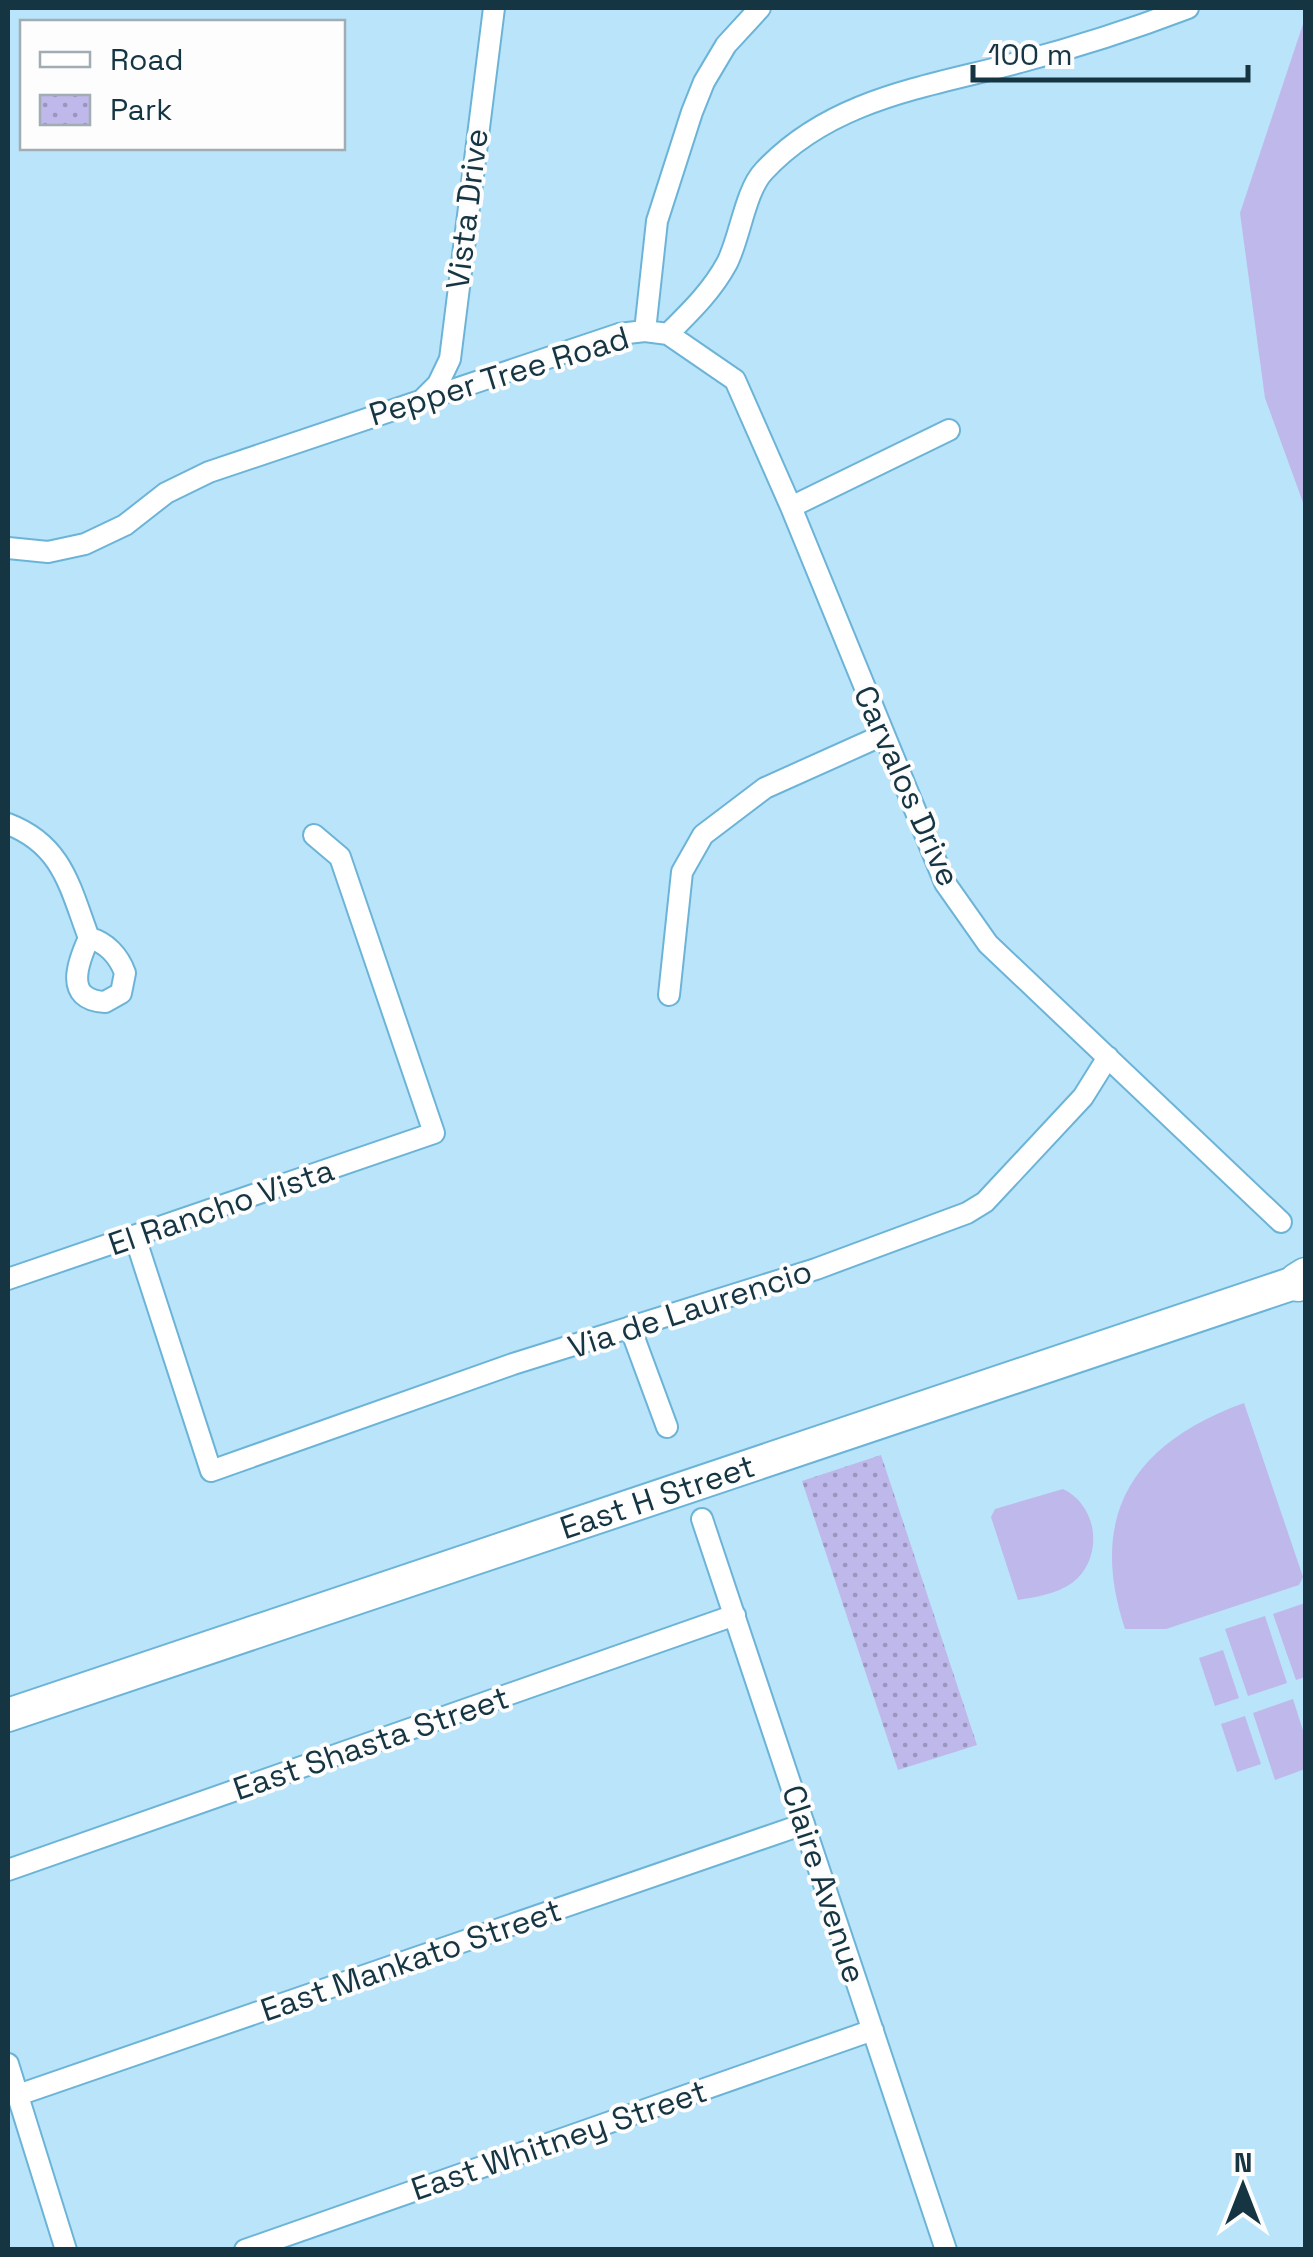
<svg xmlns="http://www.w3.org/2000/svg" width="1313" height="2257" font-family="'Space Grotesk',sans-serif">
	<style>
		.green { fill: #bfb8ea }
		.park { fill: url(#park-dots) }
		.lines { fill: none; stroke-linecap: round; stroke-linejoin: round }
		.minor-casing { stroke: #6cb4d7; stroke-width: 24 }
		.primary-casing { stroke: #6cb4d7; stroke-width: 36 }
		.motorway-casing { stroke: #6cb4d7; stroke-width: 41 }
		.minor { stroke: #fff; stroke-width: 20 }
		.primary { stroke: #fff; stroke-width: 32 }
		.motorway { stroke: #fff; stroke-width: 38 }
		.labels { text-anchor: middle; dominant-baseline: central; stroke-width: 8; stroke-linejoin: round; paint-order: stroke }
		.street-label { font-size: 32px; fill: #163543; stroke: #fdfdfd }
	</style>
	<defs>
		<pattern id="park-dots" width="8" height="8" patternUnits="userSpaceOnUse" patternTransform="scale(2.5)"><rect width="8" height="8" fill="#bfb8ea"/><path d="M2 2h.1M6 6h.1" fill="none" stroke="#9a96bf" stroke-width="1.8" stroke-linecap="round"/></pattern>
	</defs>
	<rect width="100%" height="100%" fill="#bae4fa"/>
	<path class="green" d="M1305,18V508L1265,398L1240,213Z
		M1244,1403L1303,1577L1299,1585L1166,1629H1125C1087,1514 1134,1443 1244,1403Z
		M1063,1489C1099,1506 1104,1559 1072,1583C1056,1594 1036,1597 1018,1600L991,1517L995,1509Z
		M1305,1603V1677L1296,1680L1273,1614Z
		M1265,1616L1287,1683L1248,1696L1225,1629Z
		M1223,1650L1239,1698L1215,1706L1199,1658Z
		M1293,1699L1305,1737V1769L1275,1780L1253,1713Z
		M1245,1716L1261,1764L1237,1772L1221,1724Z"/>
	<path class="park" d="M881,1455L977,1745L898,1770L802,1481Z"/>
	<g class="lines">
		<g class="minor-casing">
			<path id="minor" d="M645,331L657,221L692,112L704,82L726,45L760,8
				M668,334C690,312 712,291 727,263C740,238 745,191 764,171C832,98 928,87 1020,62C1077,47 1133,29 1188,8
				M423,399L438,384L450,359L494,8
				M791,507L949,430
				M8,548L48,552L85,544L125,525L166,493L209,472L619,334L645,331L668,334L735,380L791,507L945,883L988,944L1281,1222
				M8,824C63,845 70,888 89,938C78,962 63,1000 105,1002L121,993L125,973C119,956 106,942 89,938
				M669,995L682,872L703,835L765,788L883,735
				M135,1237L211,1471L513,1364L816,1269L967,1213L985,1202L1083,1097L1108,1057
				M8,1279L434,1133L340,857L314,835
				M630,1327L667,1427
				M702,1519L946,2250
				M8,1870L735,1615
				M8,2064L66,2250
				M18,2095L804,1824
				M245,2250L873,2030"/>
		</g>
		<g class="primary-casing">
			<g id="primary">
				<path id="s1" d="M8,1715L1306,1279"/>
			</g>
		</g>
		<g class="motorway-casing">
			<path id="motorway" d="M1298,1282L1306,1277"/>
		</g>
		<use href="#minor" class="minor"/>
		<use href="#primary" class="primary"/>
		<use href="#motorway" class="motorway"/>
	</g>
	<g class="labels">
		<g class="street-label">
			<text transform="translate(467 209) rotate(-83)">Vista Drive</text>
			<text transform="translate(499 376) rotate(-17)">Pepper Tree Road</text>
			<text transform="translate(907 786) rotate(66)">Carvalos Drive</text>
			<text transform="translate(221 1207) rotate(-19)">El Rancho Vista</text>
			<text transform="translate(690 1309) rotate(-18)">Via de Laurencio</text>
			<text stroke="none"><textPath href="#s1" startOffset="685">East H Street</textPath></text>
			<text transform="translate(371 1743) rotate(-19)">East Shasta Street</text>
			<text transform="translate(824 1884) rotate(72)">Claire Avenue</text>
			<text transform="translate(411 1960) rotate(-19)">East Mankato Street</text>
			<text transform="translate(559 2140) rotate(-19)">East Whitney Street</text>
		</g>
	</g>
	<rect width="1313" height="2257" fill="none" stroke="#163543" stroke-width="20"/>
	<rect x="20" y="20" width="325" height="130" fill="#fdfdfd" stroke="#a1adb3" stroke-width="2.5"/>
	<rect x="40" y="52" width="50" height="15" fill="#ffffff" stroke="#a1adb3" stroke-width="2.5"/>
	<text x="110" y="70" font-size="30" fill="#163543">Road</text>
	<rect x="40" y="95" width="50" height="30" fill="url(#park-dots)" stroke="#a1adb3" stroke-width="2.5"/>
	<text x="110" y="120" font-size="30" fill="#163543">Park</text>
	<g transform="translate(1243 2187)" stroke="#fdfdfd" stroke-width="8" paint-order="stroke">
	<path d="M0-8L18 38L0 25L-18 38Z" fill="#163543"/>
	<text y="-15" font-size="28" font-weight="bold" text-anchor="middle" fill="#163543">N</text>
	</g>
	<path d="M973 65v15h275v-15" fill="none" stroke="#163543" stroke-width="5"/>
	<text x="988" y="65" font-size="30" fill="#163543" stroke="#fdfdfd" stroke-width="8" paint-order="stroke">100 m</text>
</svg>
